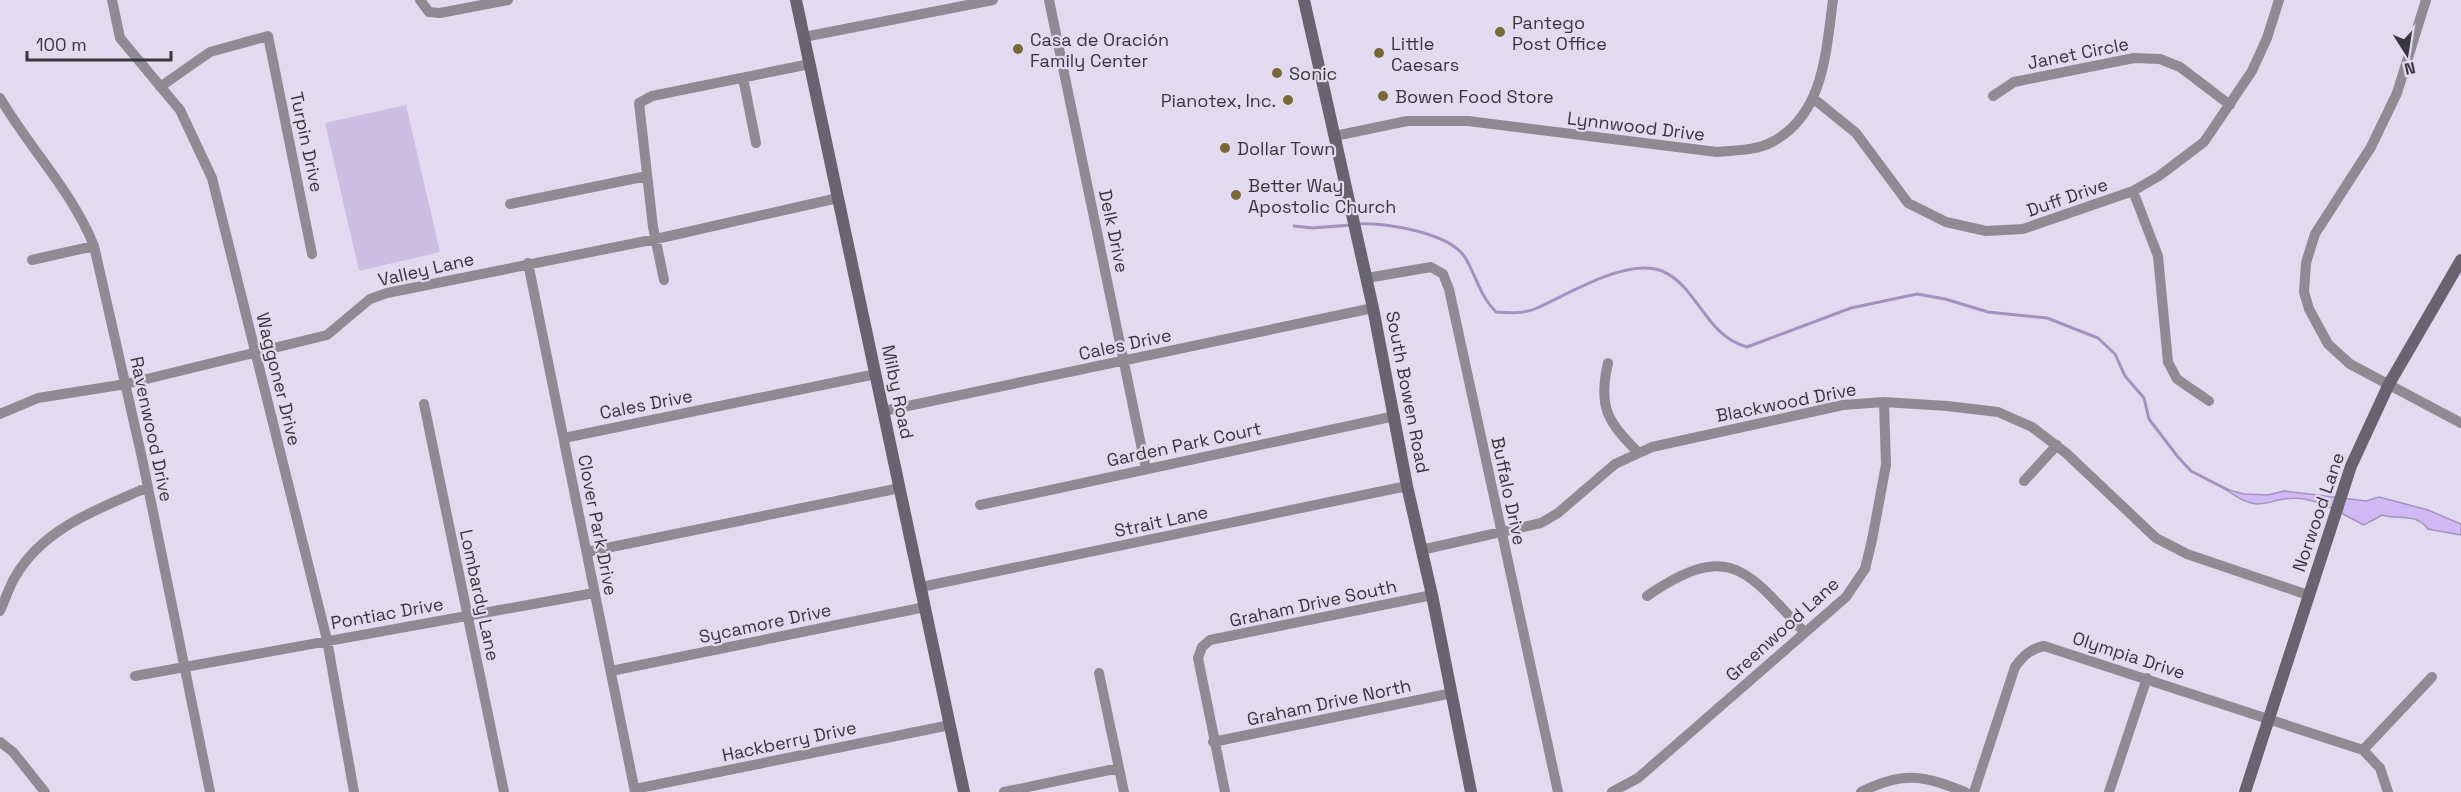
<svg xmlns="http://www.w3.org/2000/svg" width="2461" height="792" font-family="'Space Grotesk',sans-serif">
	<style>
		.green { fill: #ccbee3 }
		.water { fill: #d1b9f5; stroke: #a392be; stroke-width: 1.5 }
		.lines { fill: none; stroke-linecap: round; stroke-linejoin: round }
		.stream { stroke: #a392be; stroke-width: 3 }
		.street { stroke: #8e8b93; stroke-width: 10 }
		.secondary { stroke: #68646f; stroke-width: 12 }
		.poi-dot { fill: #776835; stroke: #e2dbef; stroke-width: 2 }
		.labels { text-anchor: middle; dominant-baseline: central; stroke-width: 4.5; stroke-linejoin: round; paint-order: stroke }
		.poi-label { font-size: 18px; fill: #38363d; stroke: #e2dbef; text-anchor: start }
		.street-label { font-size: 18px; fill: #38363d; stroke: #e2dbef }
	</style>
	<rect width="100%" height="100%" fill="#e2dbef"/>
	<path class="green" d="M406,105L440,252L359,271L325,123Z"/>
	<path class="water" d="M2225,489L2244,494L2268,495L2284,491L2366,501L2379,497L2428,510L2461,524V535L2428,529C2416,513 2400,520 2382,515L2364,525C2343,515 2328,503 2304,499C2265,494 2266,519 2225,489Z"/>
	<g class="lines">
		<path class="stream" d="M1358,224C1385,222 1452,233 1466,259C1477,278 1480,296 1496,312C1509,313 1524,314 1537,308C1569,294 1627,257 1662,271C1698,286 1704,335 1747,347L1851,308L1917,294L1945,299L1988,312L2047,318L2098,338L2115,354L2125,376L2144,398L2149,419L2178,457L2191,471L2228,490
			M1294,226L1312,228L1351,225"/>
		<path class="street" d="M112,0L120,38L180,110L212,178L327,640L354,792
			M420,0L429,12L440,13L508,0
			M1049,0L1146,469
			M2426,0L2397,93L2371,147L2315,234L2306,263L2304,292L2309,309L2328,344L2350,364L2461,423
			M804,37L993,0
			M743,78L756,143
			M160,87L210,52L268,36L312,254
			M1993,96L2014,82L2134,58L2160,59L2180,67L2230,105
			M0,98C30,149 72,191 94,246L142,458L210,792
			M1814,99L1856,133L1908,203L1946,222L1986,231L2023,229L2133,191L2159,176L2204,142L2252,71L2267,38L2279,0
			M1335,136L1407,121H1468L1717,152C1736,150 1755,151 1772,142C1824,115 1826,51 1833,0
			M2133,191L2158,256L2168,362L2177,379L2209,401
			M510,204L647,176
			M32,260L94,246
			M528,263L635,792
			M1367,278L1431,267L1443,274L1449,289L1558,792
			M664,280L653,227L639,103L652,96L810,64
			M1608,363C1598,406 1607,422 1638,452
			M424,404L504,792
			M884,411L1373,308
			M0,414L38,398L126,384L327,335L370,299L387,293L656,239L838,198
			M564,438L876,374
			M2024,481L2057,445
			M980,505L1395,416
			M1421,550L1541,523L1558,513L1615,464L1652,447L1843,405L1884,402L1947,406L1998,412L2032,427L2066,453L2156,538L2187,554L2308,595
			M587,552L900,488
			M921,587L1407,486
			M1647,596C1729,540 1746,569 1804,632
			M0,611C5,600 9,587 15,577C44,527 99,509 148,487
			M611,671L925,607
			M1099,673L1124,792
			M135,676L594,593
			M0,742L13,752L45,792
			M1213,742L1452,693
			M2363,750L2432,677
			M635,789L950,725
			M1004,792L1119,768
			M1225,792L1198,658L1202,647L1210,640L1432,595
			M1612,792L1638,778L1846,597L1865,569L1872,540L1886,465L1884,402
			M1861,792C1903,771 1922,775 1965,792
			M1974,792L2015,667C2023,656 2030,649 2044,646L2363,750L2380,768L2388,792
			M2109,792L2147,678"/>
		<path class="secondary" d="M796,0L964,792
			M1304,0L1373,308L1407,486L1432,595L1471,792
			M2245,792L2351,466L2389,384L2461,260"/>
	</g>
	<g class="poi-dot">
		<circle cx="1500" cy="32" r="6"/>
		<circle cx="1018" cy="49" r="6"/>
		<circle cx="1379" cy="53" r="6"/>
		<circle cx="1277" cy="73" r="6"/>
		<circle cx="1383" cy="96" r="6"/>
		<circle cx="1288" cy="100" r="6"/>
		<circle cx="1225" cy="148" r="6"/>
		<circle cx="1236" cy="195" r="6"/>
	</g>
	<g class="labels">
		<g class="poi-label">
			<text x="1512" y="22">Pantego<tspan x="1512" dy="21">Post Office</tspan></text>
			<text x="1030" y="39">Casa de Oración<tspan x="1030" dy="21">Family Center</tspan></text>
			<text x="1391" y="43">Little<tspan x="1391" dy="21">Caesars</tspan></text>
			<text x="1289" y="73">Sonic</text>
			<text x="1395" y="96">Bowen Food Store</text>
			<text x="1276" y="100" text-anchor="end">Pianotex, Inc.</text>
			<text x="1237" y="148">Dollar Town</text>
			<text x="1248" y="185">Better Way<tspan x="1248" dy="21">Apostolic Church</tspan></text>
		</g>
		<g class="street-label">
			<text transform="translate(2078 53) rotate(-11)">Janet Circle</text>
			<text transform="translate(1636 126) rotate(7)">Lynnwood Drive</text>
			<text transform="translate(307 142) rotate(78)">Turpin Drive</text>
			<text transform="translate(2067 197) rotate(-19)">Duff Drive</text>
			<text transform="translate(1114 231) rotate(78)">Delk Drive</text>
			<text transform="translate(426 269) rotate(-13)">Valley Lane</text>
			<text transform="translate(1125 344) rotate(-12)">Cales Drive</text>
			<text transform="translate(279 379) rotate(76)">Waggoner Drive</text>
			<text transform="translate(898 392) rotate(78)">Milby Road</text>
			<text transform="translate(1408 392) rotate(79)">South Bowen Road</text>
			<text transform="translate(1786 402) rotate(-11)">Blackwood Drive</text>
			<text transform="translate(646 404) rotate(-11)">Cales Drive</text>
			<text transform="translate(152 429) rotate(78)">Ravenwood Drive</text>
			<text transform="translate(1184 444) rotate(-12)">Garden Park Court</text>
			<text transform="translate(1509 491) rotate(78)">Buffalo Drive</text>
			<text transform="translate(2318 512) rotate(-71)">Norwood Lane</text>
			<text transform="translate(1161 521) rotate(-12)">Strait Lane</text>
			<text transform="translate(598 525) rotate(79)">Clover Park Drive</text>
			<text transform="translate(480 595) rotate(78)">Lombardy Lane</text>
			<text transform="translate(1313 603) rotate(-12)">Graham Drive South</text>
			<text transform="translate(387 613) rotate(-10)">Pontiac Drive</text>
			<text transform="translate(765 623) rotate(-12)">Sycamore Drive</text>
			<text transform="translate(1782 629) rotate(-42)">Greenwood Lane</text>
			<text transform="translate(2129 655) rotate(18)">Olympia Drive</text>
			<text transform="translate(1329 702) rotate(-12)">Graham Drive North</text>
			<text transform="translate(789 741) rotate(-12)">Hackberry Drive</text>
		</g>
	</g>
	<g transform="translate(2407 54) rotate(168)" stroke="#e2dbef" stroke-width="4.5" paint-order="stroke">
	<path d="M0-4.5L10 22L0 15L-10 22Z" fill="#38363d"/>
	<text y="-9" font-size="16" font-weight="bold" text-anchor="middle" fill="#38363d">N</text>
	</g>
	<path d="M27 51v9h144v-9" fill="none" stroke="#38363d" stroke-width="3"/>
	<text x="36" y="51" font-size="18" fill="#38363d" stroke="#e2dbef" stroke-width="4.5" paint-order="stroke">100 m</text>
</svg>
